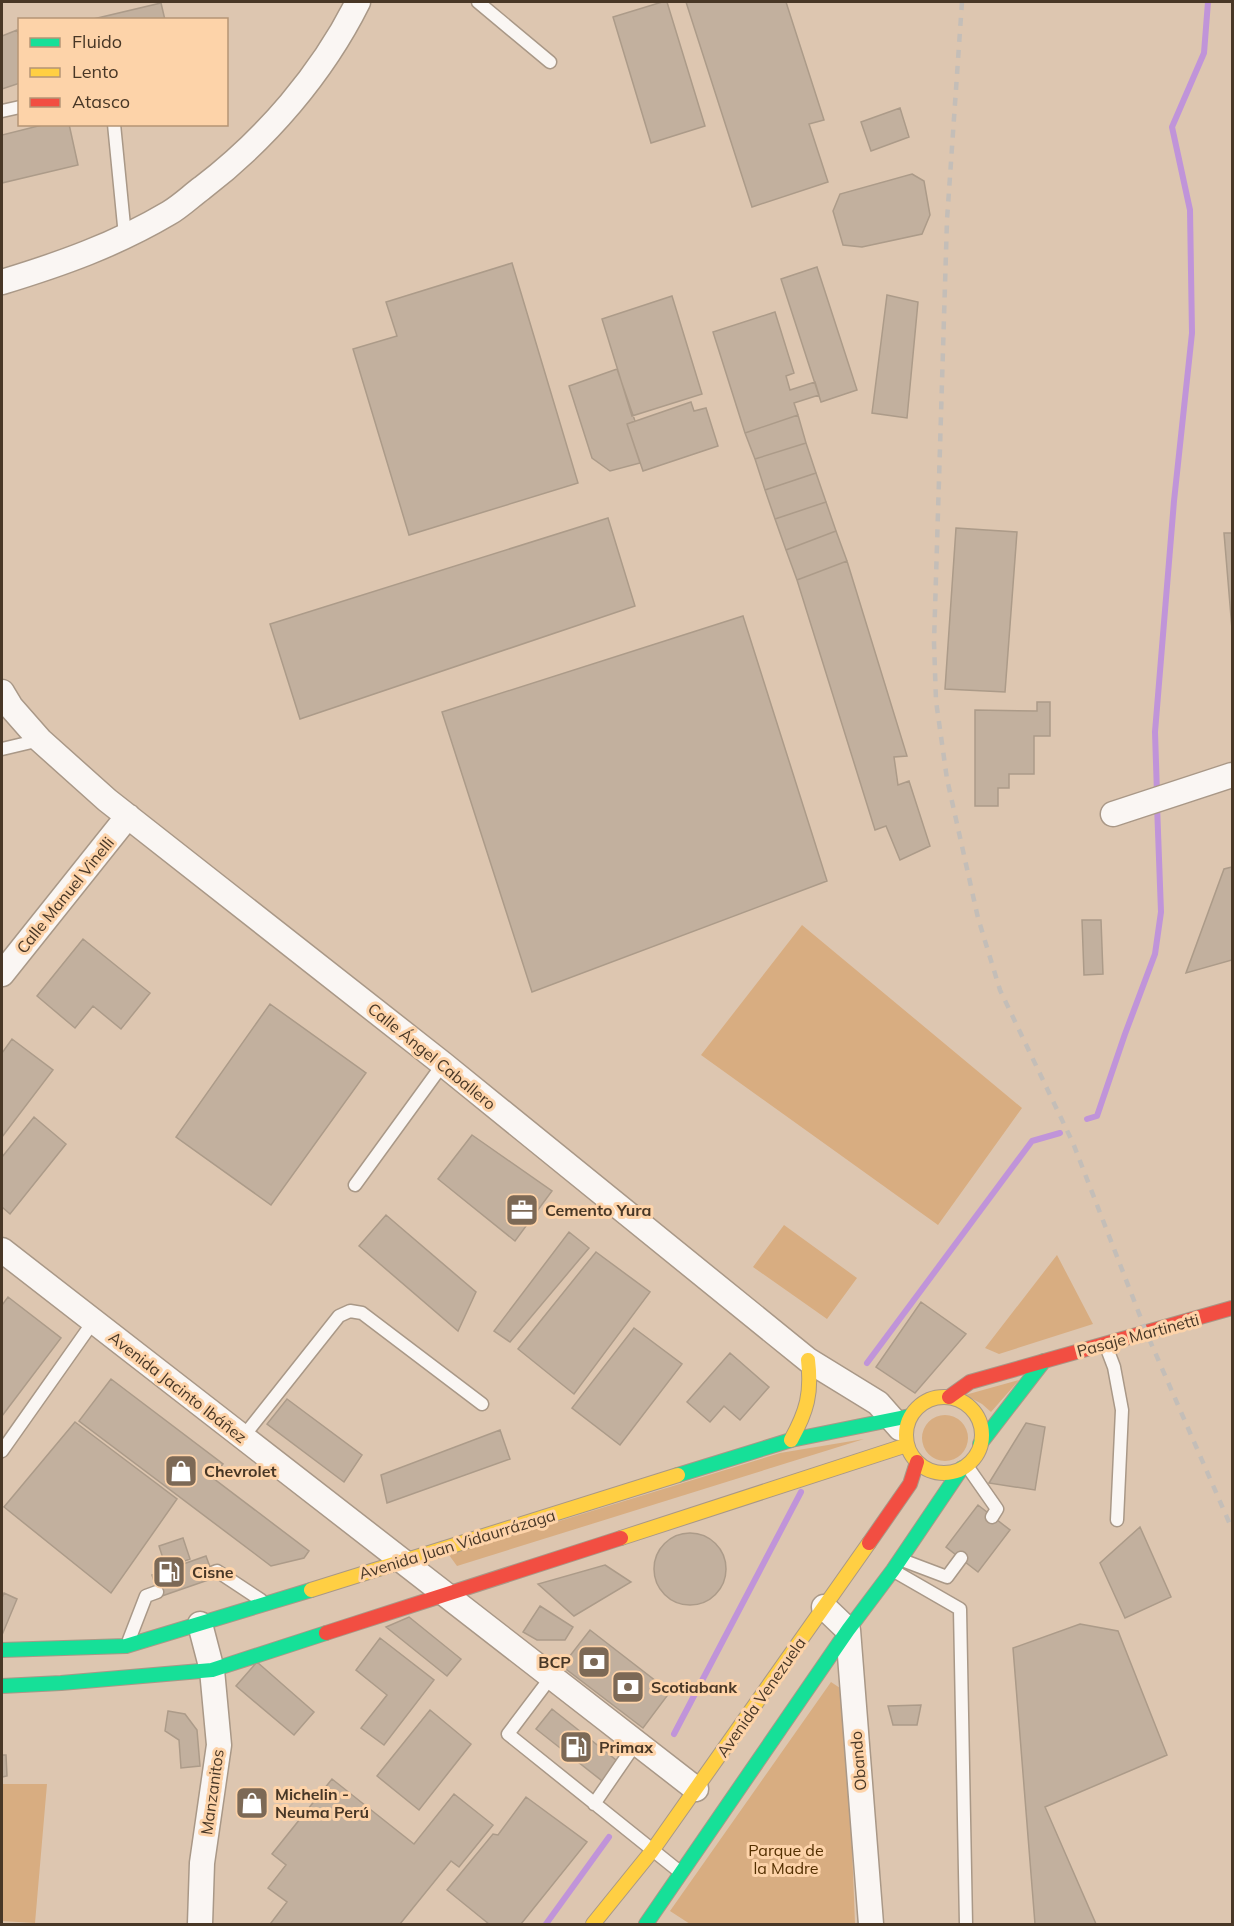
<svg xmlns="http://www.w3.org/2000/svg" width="1234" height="1926" font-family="Mulish,sans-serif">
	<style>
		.green { fill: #d8ad81 }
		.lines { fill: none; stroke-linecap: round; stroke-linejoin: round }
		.stream { stroke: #c094d9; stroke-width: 6 }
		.building { fill: #c2b09e; stroke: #ac9b89; stroke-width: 1.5 }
		.lane-casing { stroke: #a99887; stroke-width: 15 }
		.street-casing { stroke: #a99887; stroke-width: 27 }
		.fast-casing { stroke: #a99887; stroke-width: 16 }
		.slow-casing { stroke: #a99887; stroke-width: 16 }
		.jam-casing { stroke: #a99887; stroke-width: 16 }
		.lane { stroke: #faf6f3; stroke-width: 12 }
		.street { stroke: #faf6f3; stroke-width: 24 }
		.fast { stroke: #16e098; stroke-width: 14 }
		.slow { stroke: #ffcf43; stroke-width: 14 }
		.jam { stroke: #f24e42; stroke-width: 14 }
		.rail { stroke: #c4beb8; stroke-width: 4.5; stroke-dasharray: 8 8; stroke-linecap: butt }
		.labels { text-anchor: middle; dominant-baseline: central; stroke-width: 6; stroke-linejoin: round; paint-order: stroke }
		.street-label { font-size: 16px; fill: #483726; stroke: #fdd3a9 }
		.poi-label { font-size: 16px; font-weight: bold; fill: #483726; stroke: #fdd3a9; text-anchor: start }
		.park-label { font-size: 16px; fill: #532f00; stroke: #fdd3a9 }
	</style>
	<rect width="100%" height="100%" fill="#ddc6b0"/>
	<path class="green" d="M802,925L1022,1108L938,1225L701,1055Z
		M784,1225L857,1278L827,1319L753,1267Z
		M1057,1255L1093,1324L999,1354L985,1348Z
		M1019,1380L991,1412L982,1404L965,1395Z
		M922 1438a23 23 0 1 1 46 0a23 23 0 1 1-46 0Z
		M864,1439L457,1566L449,1555L780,1453Z
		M831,1682L846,1692L855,1924H690L670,1911Z
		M2,1784H47L35,1923L2,1921Z"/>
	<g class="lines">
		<path class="stream" d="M1157,794L1155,732L1174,501L1192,333L1190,210L1172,127L1204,53L1208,2
			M1087,1119L1097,1116L1125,1034L1155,954L1161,912L1157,805
			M867,1363L1032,1141L1060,1133
			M674,1734L801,1492
			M546,1924L609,1837"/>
	</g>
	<path class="building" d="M662,2H667L705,126L651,143L613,17Z
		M686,2H786L824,120L809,124L828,182L752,207Z
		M161,3L165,20H89Z
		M17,30L20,38V83L2,89V36Z
		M900,108L909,137L871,151L861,122Z
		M46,124H69L78,165L2,183V135Z
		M912,174L924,181L930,215L922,234L862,247L843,245L833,211L840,194Z
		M512,263L578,483L409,535L353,349L397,336L386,302Z
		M817,267L857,390L821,402L781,279Z
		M887,295L918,302L907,418L872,413Z
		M672,296L702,394L632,416L602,319Z
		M775,312L794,373L786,376L790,390L815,382L819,395L794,403L798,415L745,433L713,332Z
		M617,369L635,421L627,424L640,463L610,471L592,458L569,386Z
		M691,402L694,411L706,408L718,446L643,471L627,424Z
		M798,415L806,443L755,459L745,433Z
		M806,443L816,473L765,490L755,459Z
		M816,473L826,502L775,519L765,490Z
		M826,502L836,531L786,550L775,519Z
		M608,518L635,606L300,719L270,624Z
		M956,528L1017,532L1005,692L945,689Z
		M836,531L847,561L797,580L786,550Z
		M1224,533H1232V629Z
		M847,561L907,756L894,757L898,785L909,781L930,846L900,860L886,826L875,830L797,580Z
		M743,616L827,881L532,992L442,712Z
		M1037,702H1050V736H1034V774H1009V788H998V806H975V710L1037,711Z
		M1232,867V960L1186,973L1224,869Z
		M1082,920H1101L1103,974L1084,975Z
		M83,939L150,993L121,1029L93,1006L75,1028L37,996Z
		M270,1004L366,1073L271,1205L176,1137Z
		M12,1039L53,1070L2,1137V1053Z
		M34,1117L66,1144L10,1214L2,1207V1157Z
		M472,1135L552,1191L515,1241L438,1179Z
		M386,1215L476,1292L458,1331L359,1246Z
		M569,1232L589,1248L510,1342L494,1331Z
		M596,1252L650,1292L574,1394L518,1349Z
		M8,1297L61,1338L2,1416V1305Z
		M921,1302L966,1334L915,1393L876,1367Z
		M634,1328L682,1364L620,1445L572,1408Z
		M730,1353L769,1387L740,1420L724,1406L710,1422L687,1402Z
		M111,1379L223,1464L213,1478L309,1551L304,1558L271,1566L79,1421Z
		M287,1399L362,1455L344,1482L267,1424Z
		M75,1422L177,1499L111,1593L4,1507Z
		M1026,1423L1045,1427L1035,1490L989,1483Z
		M500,1430L510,1459L387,1503L381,1475Z
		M978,1505L1010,1530L978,1572L946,1547Z
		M1140,1527L1171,1597L1125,1618L1100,1563Z
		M654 1569a36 36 0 1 1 72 0a36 36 0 1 1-72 0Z
		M183,1538L190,1559L166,1568L159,1546Z
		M206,1556L214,1578L159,1597L152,1575Z
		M605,1565L631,1582L574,1616L538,1584Z
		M4,1593L17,1599L2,1635V1598Z
		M540,1606L573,1627L565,1640H537L523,1632Z
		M409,1617L461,1659L447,1676L386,1627Z
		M1080,1624L1118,1631L1167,1755L1045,1807L1096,1924H1035L1013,1648Z
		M590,1630L670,1692L643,1728L562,1666Z
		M380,1638L434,1680L384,1745L361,1728L387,1695L356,1670Z
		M257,1662L314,1712L294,1735L236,1686Z
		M921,1705L917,1725H893L888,1706Z
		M552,1709L621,1764L606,1784L536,1729Z
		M430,1710L471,1744L419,1810L377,1776Z
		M168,1711L185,1714L197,1730L200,1766L181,1768L179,1740L165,1731Z
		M2,1755H6L7,1776L2,1777Z
		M332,1779L414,1844L454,1794L493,1825L459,1867L451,1861L400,1924H272L271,1923L287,1902L268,1888L286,1865L272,1854Z
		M526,1797L587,1842L521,1924H489L447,1890L493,1834L498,1835Z"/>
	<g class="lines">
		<g class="lane-casing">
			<path id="lane" d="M478,2L550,62
				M2,111L20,107
				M114,124L125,236
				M2,749L40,740
				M355,1185L443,1064
				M1106,1346L1114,1367L1122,1410L1117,1520
				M243,1437L339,1316L350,1311L362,1313L482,1404
				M2,1451L93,1322
				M967,1466L997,1509L992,1517
				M902,1560L947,1577L961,1558
				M894,1571L960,1609L966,1924
				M212,1573L217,1571L261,1600
				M129,1640L146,1596L157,1592
				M551,1677L508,1734L680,1872
				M594,1804L636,1743"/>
		</g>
		<g class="street-casing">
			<path id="street" d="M2,282C61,264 115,245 169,213C181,206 191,196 202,188C266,139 322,74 358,2
				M2,692L11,707L40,740L107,800L443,1064L808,1360L878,1403L900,1428
				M1113,814L1232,775
				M2,974L128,816
				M2,1250L696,1789
				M824,1607L848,1630L871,1924
				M200,1924L202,1863L219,1745L212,1670L200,1624"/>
		</g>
		<g class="fast-casing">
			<path id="fast" d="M980,1444L1044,1361
				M678,1475L791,1440L910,1416
				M2,1650L126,1646L311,1590
				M2,1686L61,1683L212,1670L326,1633
				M646,1924L848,1630L893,1570L962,1468"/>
		</g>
		<g class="slow-casing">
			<path id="slow" d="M906 1435a38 38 0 1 1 76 0a38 38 0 1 1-76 0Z
				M791,1440C807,1411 812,1393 808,1360
				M621,1538L907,1445
				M311,1590L678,1475
				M593,1924L652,1851L869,1543"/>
		</g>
		<g class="jam-casing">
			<path id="jam" d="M949,1397L970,1382L1232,1308
				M869,1543L910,1484L917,1462
				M326,1633L621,1538"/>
		</g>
		<use href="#lane" class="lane"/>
		<use href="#street" class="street"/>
		<use href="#fast" class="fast"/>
		<use href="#slow" class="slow"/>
		<use href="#jam" class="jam"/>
		<path class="rail" d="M962,2L947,220L934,642L936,701L947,779L978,918L1000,990L1073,1143L1147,1334L1232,1529"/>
	</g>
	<defs>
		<g id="office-square" transform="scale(1.725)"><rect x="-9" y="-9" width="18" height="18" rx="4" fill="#7c6956" stroke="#fdd3a9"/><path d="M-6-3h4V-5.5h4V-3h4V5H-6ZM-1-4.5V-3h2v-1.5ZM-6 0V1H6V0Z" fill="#fff"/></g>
		<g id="shop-square" transform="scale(1.725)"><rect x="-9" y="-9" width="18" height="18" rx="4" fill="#7c6956" stroke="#fdd3a9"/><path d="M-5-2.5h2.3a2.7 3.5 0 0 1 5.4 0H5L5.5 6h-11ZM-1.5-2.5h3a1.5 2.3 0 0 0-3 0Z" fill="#fff"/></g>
		<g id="fuel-square" transform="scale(1.725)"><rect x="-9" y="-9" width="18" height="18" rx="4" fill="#7c6956" stroke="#fdd3a9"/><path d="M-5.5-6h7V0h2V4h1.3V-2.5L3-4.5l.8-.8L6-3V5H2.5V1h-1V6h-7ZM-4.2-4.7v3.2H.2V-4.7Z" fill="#fff"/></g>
		<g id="bank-square" transform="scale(1.725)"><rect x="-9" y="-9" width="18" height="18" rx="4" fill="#7c6956" stroke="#fdd3a9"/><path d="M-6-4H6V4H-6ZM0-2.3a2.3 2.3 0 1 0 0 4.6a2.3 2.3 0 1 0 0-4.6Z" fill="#fff"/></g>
	</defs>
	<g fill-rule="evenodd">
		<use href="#office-square" x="522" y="1210"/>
		<use href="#shop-square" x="181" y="1471"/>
		<use href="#fuel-square" x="169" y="1572"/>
		<use href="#bank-square" x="594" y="1662"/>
		<use href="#bank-square" x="628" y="1687"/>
		<use href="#fuel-square" x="576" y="1747"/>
		<use href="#shop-square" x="252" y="1803"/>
	</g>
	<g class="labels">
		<g class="street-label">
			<text transform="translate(65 895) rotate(-51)">Calle Manuel Vinelli</text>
			<text transform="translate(432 1056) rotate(39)">Calle Ángel Caballero</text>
			<text transform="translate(1138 1335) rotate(-15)">Pasaje Martinetti</text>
			<text transform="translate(178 1387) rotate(38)">Avenida Jacinto Ibáñez</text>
			<text transform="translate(457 1544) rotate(-17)">Avenida Juan Vidaurrázaga</text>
			<text transform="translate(761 1697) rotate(-55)">Avenida Venezuela</text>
			<text transform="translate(858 1761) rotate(-95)">Obando</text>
			<text transform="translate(212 1792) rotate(-82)">Manzanitos</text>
		</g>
		<g class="poi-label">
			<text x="545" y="1210">Cemento Yura</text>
			<text x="204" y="1471">Chevrolet</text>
			<text x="192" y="1572">Cisne</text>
			<text x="571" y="1662" text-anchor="end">BCP</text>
			<text x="651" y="1687">Scotiabank</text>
			<text x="599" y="1747">Primax</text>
			<text x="275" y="1794">Michelin -<tspan x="275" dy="18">Neuma Perú</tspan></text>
		</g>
		<g class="park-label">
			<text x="786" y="1850">Parque de<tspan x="786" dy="18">la Madre</tspan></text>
		</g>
	</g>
	<rect width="1234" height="1926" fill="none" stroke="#483726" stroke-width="6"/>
	<rect x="18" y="18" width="210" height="108" fill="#fdd3a9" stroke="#b59575" stroke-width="1.5"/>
	<rect x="30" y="38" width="30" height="9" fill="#16e098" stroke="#b59575" stroke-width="1.5"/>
	<text x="72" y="48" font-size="18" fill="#483726">Fluido</text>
	<rect x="30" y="68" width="30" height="9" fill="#ffcf43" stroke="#b59575" stroke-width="1.5"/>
	<text x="72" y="78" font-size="18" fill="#483726">Lento</text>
	<rect x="30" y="98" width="30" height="9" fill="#f24e42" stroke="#b59575" stroke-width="1.5"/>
	<text x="72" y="108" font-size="18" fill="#483726">Atasco</text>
</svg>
